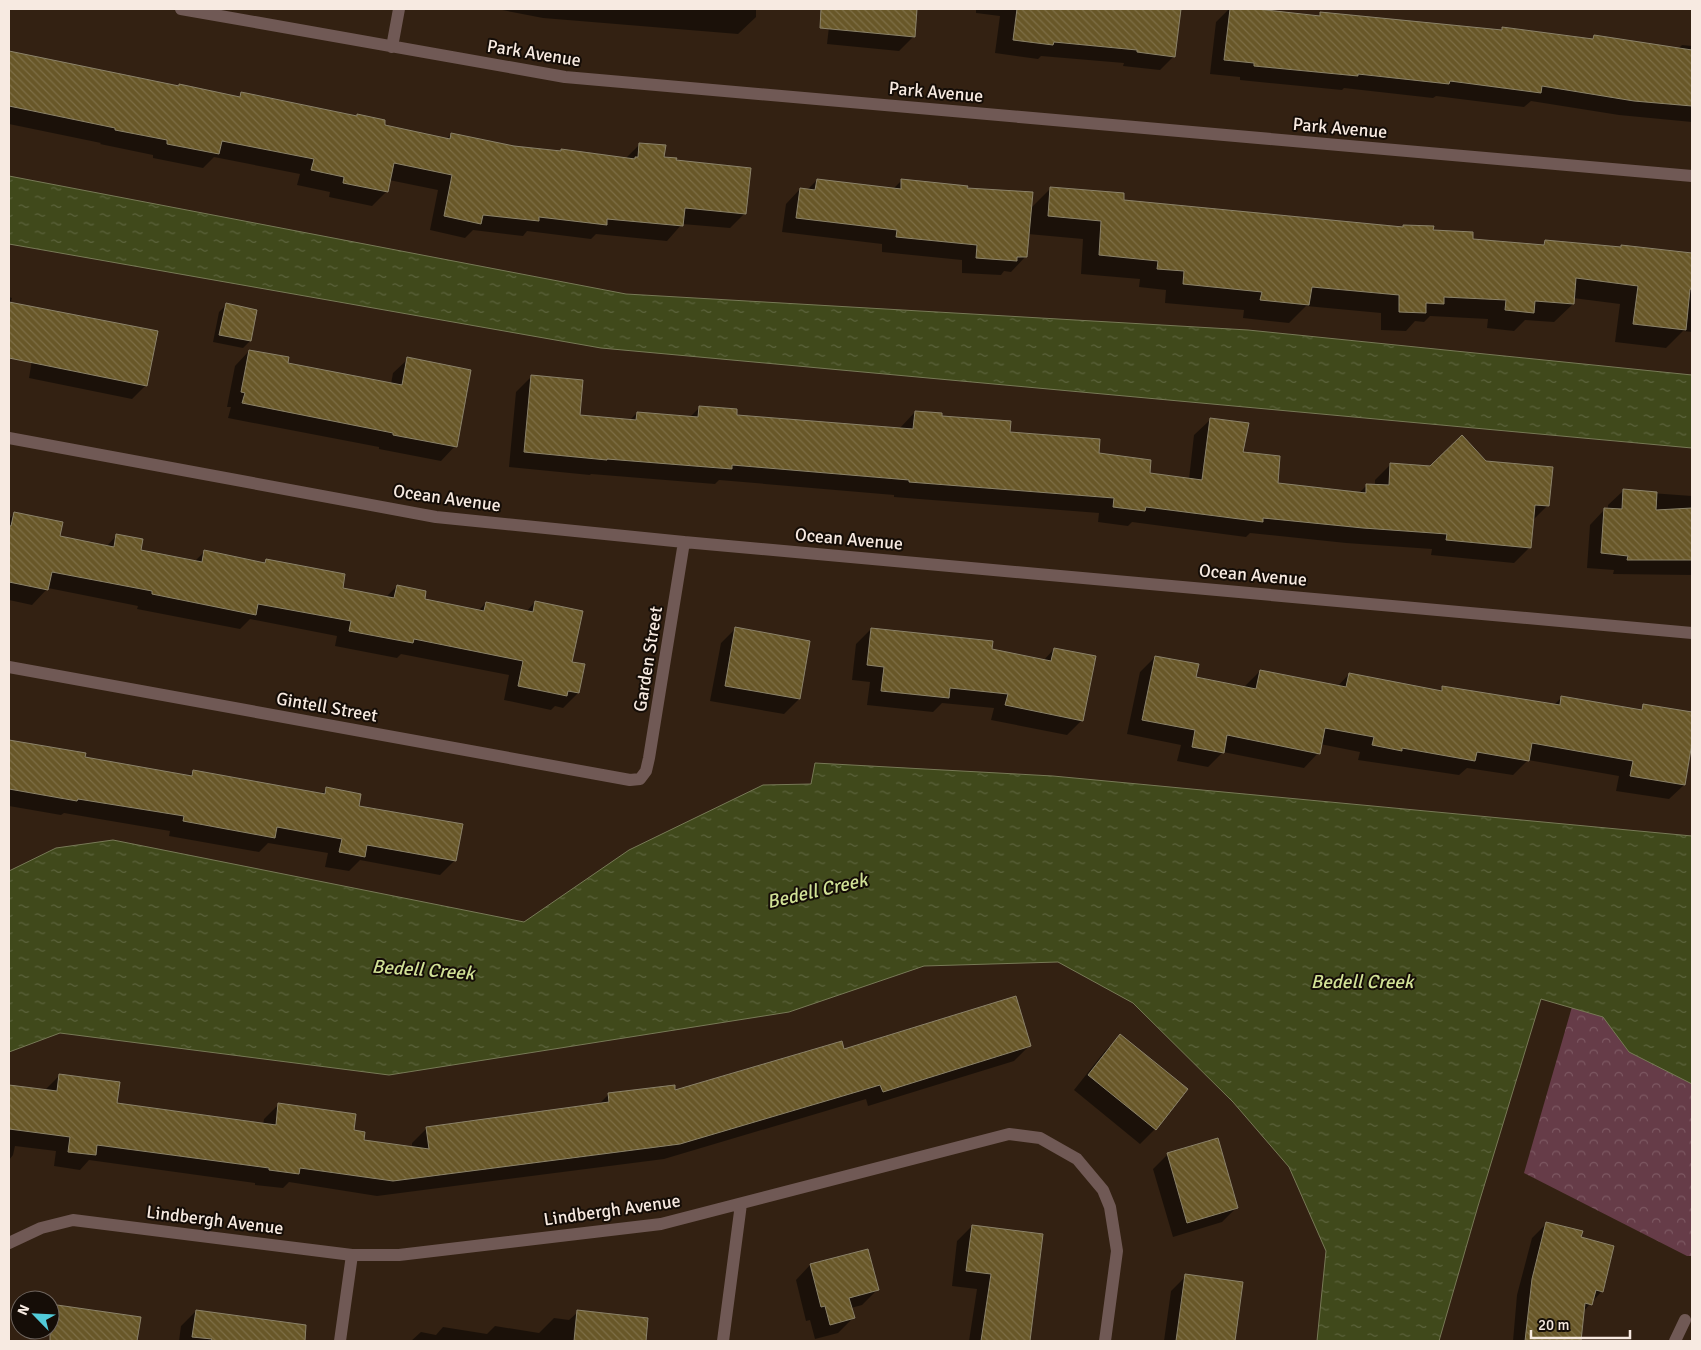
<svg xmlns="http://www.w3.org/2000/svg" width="1701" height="1350" font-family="Signika,sans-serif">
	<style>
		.forest { fill: url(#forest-crowns) }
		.water { fill: url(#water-ripples); stroke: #777956 }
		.shadow { fill: #0007 }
		.building { fill: url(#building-back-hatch); stroke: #8b8269 }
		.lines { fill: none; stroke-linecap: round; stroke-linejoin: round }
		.street { stroke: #705955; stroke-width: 12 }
		.labels { text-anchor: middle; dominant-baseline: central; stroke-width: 4; stroke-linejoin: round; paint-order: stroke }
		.street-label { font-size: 18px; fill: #f7eae1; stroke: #150d07 }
		.water-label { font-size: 19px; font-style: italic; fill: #d2e297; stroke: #150d07 }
	</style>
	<defs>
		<pattern id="forest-crowns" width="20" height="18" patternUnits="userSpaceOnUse" patternTransform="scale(1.25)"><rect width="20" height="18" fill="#663c48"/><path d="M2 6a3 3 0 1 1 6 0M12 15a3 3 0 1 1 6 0" fill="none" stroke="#7d5862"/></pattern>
		<pattern id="water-ripples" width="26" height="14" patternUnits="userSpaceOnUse" patternTransform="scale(1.25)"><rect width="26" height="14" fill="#40491b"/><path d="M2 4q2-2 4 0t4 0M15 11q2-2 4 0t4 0" fill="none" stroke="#5c633c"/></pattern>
		<pattern id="building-back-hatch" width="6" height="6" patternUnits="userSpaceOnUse" patternTransform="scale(1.25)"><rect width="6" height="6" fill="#685728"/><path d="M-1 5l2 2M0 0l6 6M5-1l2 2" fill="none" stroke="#7e6f47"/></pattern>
	</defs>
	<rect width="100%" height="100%" fill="#332112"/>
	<path class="forest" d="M1576,993L1692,1063V1256H1687L1524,1173Z"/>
	<path class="water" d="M9,176L626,294L1248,330L1692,375V448L601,348L9,244Z
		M815,763L1053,776L1692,836V1084L1629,1052L1603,1017L1541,999L1478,1206L1439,1341H1317L1326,1251L1289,1167L1233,1102L1133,1003L1058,962L924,966L789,1012L389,1075L60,1033L9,1052V871L56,848L113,840L524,922L629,850L763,785L811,784Z"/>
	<path class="shadow" d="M497,9H756V17L738,34L543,18Z
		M831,9H916L914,36L899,51L827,44Z
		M976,9H1176L1174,56L1160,70L1123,66L1124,63L1041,56L1038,59L995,53L1000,16L976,13Z
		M1229,9H1246L1341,19L1500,31L1503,28L1591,40L1595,36L1678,49L1682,45L1692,46V122L1619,115L1531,101L1524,107L1436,96L1433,98L1344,88L1342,90L1240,80V77L1210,74L1216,22Z
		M9,52L178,87L238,98L242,93L384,121L383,126L446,140L451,134L513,147L559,152L561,150L625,159L640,144L745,213L730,228L682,224L667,241L596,234L591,239L527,231L523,236L473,230L465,238L430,230L438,190L389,180L387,191L372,206L329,197L330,192L297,185L300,174L214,157L203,168L153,158V155L100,144L101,143L9,124Z
		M817,180L893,189L902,180L966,189L1030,209L1051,188L1123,201L1401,228L1403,226L1472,240L1541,246L1545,242L1619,248L1621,246L1692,254V332L1683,331L1666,348L1615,342L1620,304L1573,298V304L1554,322L1525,320L1514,331L1487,328L1488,319L1430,316L1424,322L1415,321L1406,331L1381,330V313L1306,306L1289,323L1243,318L1244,310L1165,303L1166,290L1139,287L1140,279L1081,274L1083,239L1028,234L1025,257L1011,272L1004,271L1001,275L962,273V260L882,252V244L782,232L786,204L800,189L807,190Z
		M9,297L12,298L10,304L146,385L132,399L29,378L33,354L9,349Z
		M226,305L250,341L243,348L213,342L219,312Z
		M249,351L286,364L391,384L393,373L408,359L455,446L441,461L379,449V447L228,418L231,407H227L235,366Z
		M532,376L579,416L629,421L637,413L690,417L700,407L735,416L899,429L915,412L1097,454L1148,474L1189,479L1194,435L1210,420L1242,454L1276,485L1358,494L1367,485L1375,486V480L1391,464L1430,467L1486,463L1548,505L1532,521L1530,547L1514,563L1431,555L1432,549L1346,543L1250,533L1246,537L1132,522L1128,526L1098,522L1099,513L894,497V495L719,480L715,484L591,474L590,475L509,467L516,392Z
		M1623,491L1692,496V575L1613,574L1614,570L1587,568L1590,525L1604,510H1608V505Z
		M15,513L58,537L106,547L117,535L139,551L194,562L205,551L263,563L266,560L341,589L386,597L397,586L423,600L478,611L486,603L526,612L535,602L571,663L578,693L563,708L555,706L551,710L504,700L509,675L401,654L397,658L335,646L337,636L250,619L240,629L137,609L138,606L48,588L32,605L9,600V519Z
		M736,628L799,699L784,714L710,701L721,643Z
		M871,629L1043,661L1054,649L1082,720L1067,735L991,720L994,708L942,703L933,712L867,705L870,682L852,680L856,644Z
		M1155,657L1195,678L1245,688V686L1260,671L1337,687L1349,674L1438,692L1443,687L1554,705L1562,697L1639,711L1644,706L1692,714V736L1684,785L1669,799L1616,791L1619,776L1528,760L1513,775L1467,768L1459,775L1358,760L1360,752L1320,744L1318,753L1304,768L1223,752L1208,767L1177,761L1181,745L1127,734L1140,672Z
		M9,741L84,754V758L188,776L193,772L320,795L327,789L357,807L455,860L440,875L360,860L349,871L325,867L328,853L268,843L259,852L169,836L170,831L64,813L61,815L9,806Z
		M1120,1036L1155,1129L1140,1144L1074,1090L1105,1051Z
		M1029,1046L1014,1061L868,1106L866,1099L664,1159L377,1196L289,1182L283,1188L255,1185V1183L89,1160L80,1170L54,1166L56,1151L15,1146L13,1155L9,1160V1086L44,1091L60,1075L116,1104L263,1125L264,1119L279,1104L352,1131L362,1141L412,1148V1143L427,1128L598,1105L608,1095L674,1086V1092L844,1050Z
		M1168,1154L1237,1207L1222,1222L1173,1237L1153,1169Z
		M1547,1223L1579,1238L1602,1291L1582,1313L1580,1341H1513L1517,1295L1532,1238Z
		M972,1226L1035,1301L1029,1341H969L977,1289L952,1286L957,1241Z
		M810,1265L877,1290L862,1305L851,1308L853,1318L838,1333L815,1339L810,1320L806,1321L796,1280Z
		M1186,1276L1242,1283L1234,1341H1164L1171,1291Z
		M196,1311L267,1321L264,1341H179L181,1326Z
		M578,1312L647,1319L644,1341H411L421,1332L436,1335L443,1327L487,1334L495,1326L539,1333L554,1318L569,1320Z
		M139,1318L136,1341H54L55,1332Z"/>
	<path class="building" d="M821,9H917L915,37L820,28Z
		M1017,9H1181L1175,57L1137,52V50L1054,42L1053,45L1013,40Z
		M1230,9H1257L1320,16V12L1502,30V27L1593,39L1594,35L1692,50V106L1634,101L1542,86L1541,93L1450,81L1449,84L1358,74V76L1254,66V63L1224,60Z
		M9,51L179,86V84L240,97L241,92L357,116V114L385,120V125L450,139L451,133L514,146L561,151V149L635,159V157H638L639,143L666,145L664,157L677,158L676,160L751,168L746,214L685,208L683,226L607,219V225L539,217V221L483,215L481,224L444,216L452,175L394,163L388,192L343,183L344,177L311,170L314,159L222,141L219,154L167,144V140L115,130V128L9,106Z
		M817,179L901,189V179L968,186L967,188L1033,192L1027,257H1017V261L976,258L977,245L896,237L897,230L796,218L800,188L815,190Z
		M1050,187L1124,193V200L1403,227V225L1434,226L1433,230L1473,232V239L1544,245L1545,240L1621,247V245L1692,253V289H1690L1686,330L1633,324L1638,286L1576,278L1574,304L1535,301L1534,313L1505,310L1506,300L1444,297V304L1426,303V313L1399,312V295L1312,287L1309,305L1260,300L1262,292L1183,284L1184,271L1157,269L1158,261L1099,255L1101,221L1048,216Z
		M9,302L158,331L147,386L9,358Z
		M226,303L257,310L251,341L219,335Z
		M249,350L289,357L288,363L402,385L407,357L471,370L457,447L393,435V433L242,403L245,393L241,392Z
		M531,375L583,380L580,415L636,420L637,412L698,417L699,406L737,409V415L913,429L915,411L942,413V416L1011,421L1010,432L1100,439L1099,453L1151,460L1150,473L1202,480L1210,418L1249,423L1243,452L1280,456L1278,483L1366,493V484L1389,485L1390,463L1430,466L1462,435L1486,461L1553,467L1549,506L1535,505L1531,548L1446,540L1447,534L1363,528L1263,518V522L1146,507L1145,511L1113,507L1114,498L909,482V480L732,465V469L607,459V460L524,452Z
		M1623,489L1657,492L1656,510L1692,508V560H1627L1628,556L1601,553L1604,508L1622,509Z
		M14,512L63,522L60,536L114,547L116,534L143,539L141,550L202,562L204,550L265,563L266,559L345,574L343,588L394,598L397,585L426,591L425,599L484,611L486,602L533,612L535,601L583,611L572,662L585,664L579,693L568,691L567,696L518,686L523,661L414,639L413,643L349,631L351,621L258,604L256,615L152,594V591L52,572L48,590L9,582V526H11Z
		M735,627L810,641L800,699L725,686Z
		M871,628L993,641L992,649L1051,661L1054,648L1096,656L1083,721L1005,705L1008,694L950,688L949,698L881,691L884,667L867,665Z
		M1155,656L1199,664L1196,677L1256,689L1260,670L1346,687L1349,673L1442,691V686L1560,705L1561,696L1642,710L1643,704L1692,712V743L1685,785L1630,776L1633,761L1532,743L1529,761L1477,752L1475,761L1402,748V751L1372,745L1374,737L1325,728L1320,754L1227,735L1224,753L1192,747L1195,730L1142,720Z
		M9,740L86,753L85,757L192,776L193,770L325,794L326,787L361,794L359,806L463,824L456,861L367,845L365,857L339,852L342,839L277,827L275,838L183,821L184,816L78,799L77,801L9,789Z
		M1016,996L1031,1046L883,1092L880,1085L680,1144L393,1181L300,1168L299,1174L269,1170V1168L97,1145L96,1155L68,1152L70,1137L9,1129V1085L57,1091L59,1074L120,1082L117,1103L276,1125L278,1103L356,1114L354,1130L365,1132L364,1140L429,1149L426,1127L609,1102L608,1093L675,1085V1090L842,1041L844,1049Z
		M1120,1034L1188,1089L1156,1130L1088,1075Z
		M1218,1138L1238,1208L1187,1223L1167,1153Z
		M1546,1222L1583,1231L1581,1237L1614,1246L1603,1292L1596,1290L1592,1305L1585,1303L1581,1341H1525L1532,1279Z
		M972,1225L1043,1234L1030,1341H981L991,1274L966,1271Z
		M868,1249L879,1290L849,1298L855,1318L830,1325L825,1306L821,1307L810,1264Z
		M1185,1274L1243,1282L1235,1341H1176Z
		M50,1304L141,1317L137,1341H50Z
		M196,1310L306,1325L305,1341H211L212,1339L192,1337Z
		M577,1310L648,1318L646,1341H574Z"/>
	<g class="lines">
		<path class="street" d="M181,9L565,77L1692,176
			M392,47L399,9
			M9,438L436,517L684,542L1692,633
			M9,667L630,780L640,779L646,771L649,758L684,542
			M9,1243L41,1228L73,1220L352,1255H399L661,1224L1009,1134L1040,1138L1077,1159L1103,1190L1110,1207L1117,1251L1105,1341
			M340,1341L352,1255
			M723,1341L741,1204
			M1675,1341L1685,1320"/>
	</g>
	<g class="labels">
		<g class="street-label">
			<text transform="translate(534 53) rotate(9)">Park Avenue</text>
			<text transform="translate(936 92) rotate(5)">Park Avenue</text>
			<text transform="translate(1340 128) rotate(5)">Park Avenue</text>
			<text transform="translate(447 498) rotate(8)">Ocean Avenue</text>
			<text transform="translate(849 539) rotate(5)">Ocean Avenue</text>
			<text transform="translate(1253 575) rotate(5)">Ocean Avenue</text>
			<text transform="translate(648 659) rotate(-81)">Garden Street</text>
			<text transform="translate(327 707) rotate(10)">Gintell Street</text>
			<text transform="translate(612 1210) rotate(-8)">Lindbergh Avenue</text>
			<text transform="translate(215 1220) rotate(7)">Lindbergh Avenue</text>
		</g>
		<g class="water-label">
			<text transform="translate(817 891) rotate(-13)">Bedell Creek</text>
			<text transform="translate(423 970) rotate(4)">Bedell Creek</text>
			<text x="1362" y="982">Bedell Creek</text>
		</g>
	</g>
	<rect width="1701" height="1350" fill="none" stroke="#f7eae1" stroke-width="20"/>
	<g transform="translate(35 1315) rotate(294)"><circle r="24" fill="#150d07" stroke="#6f655e"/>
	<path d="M0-4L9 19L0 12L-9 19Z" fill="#52cbd9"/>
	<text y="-8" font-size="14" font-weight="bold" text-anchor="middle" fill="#f7eae1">N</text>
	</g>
	<path d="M1531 1330v8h99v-8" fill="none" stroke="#f7eae1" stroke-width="2.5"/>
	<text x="1538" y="1330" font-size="15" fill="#f7eae1" stroke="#150d07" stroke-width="4" paint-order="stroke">20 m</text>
</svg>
